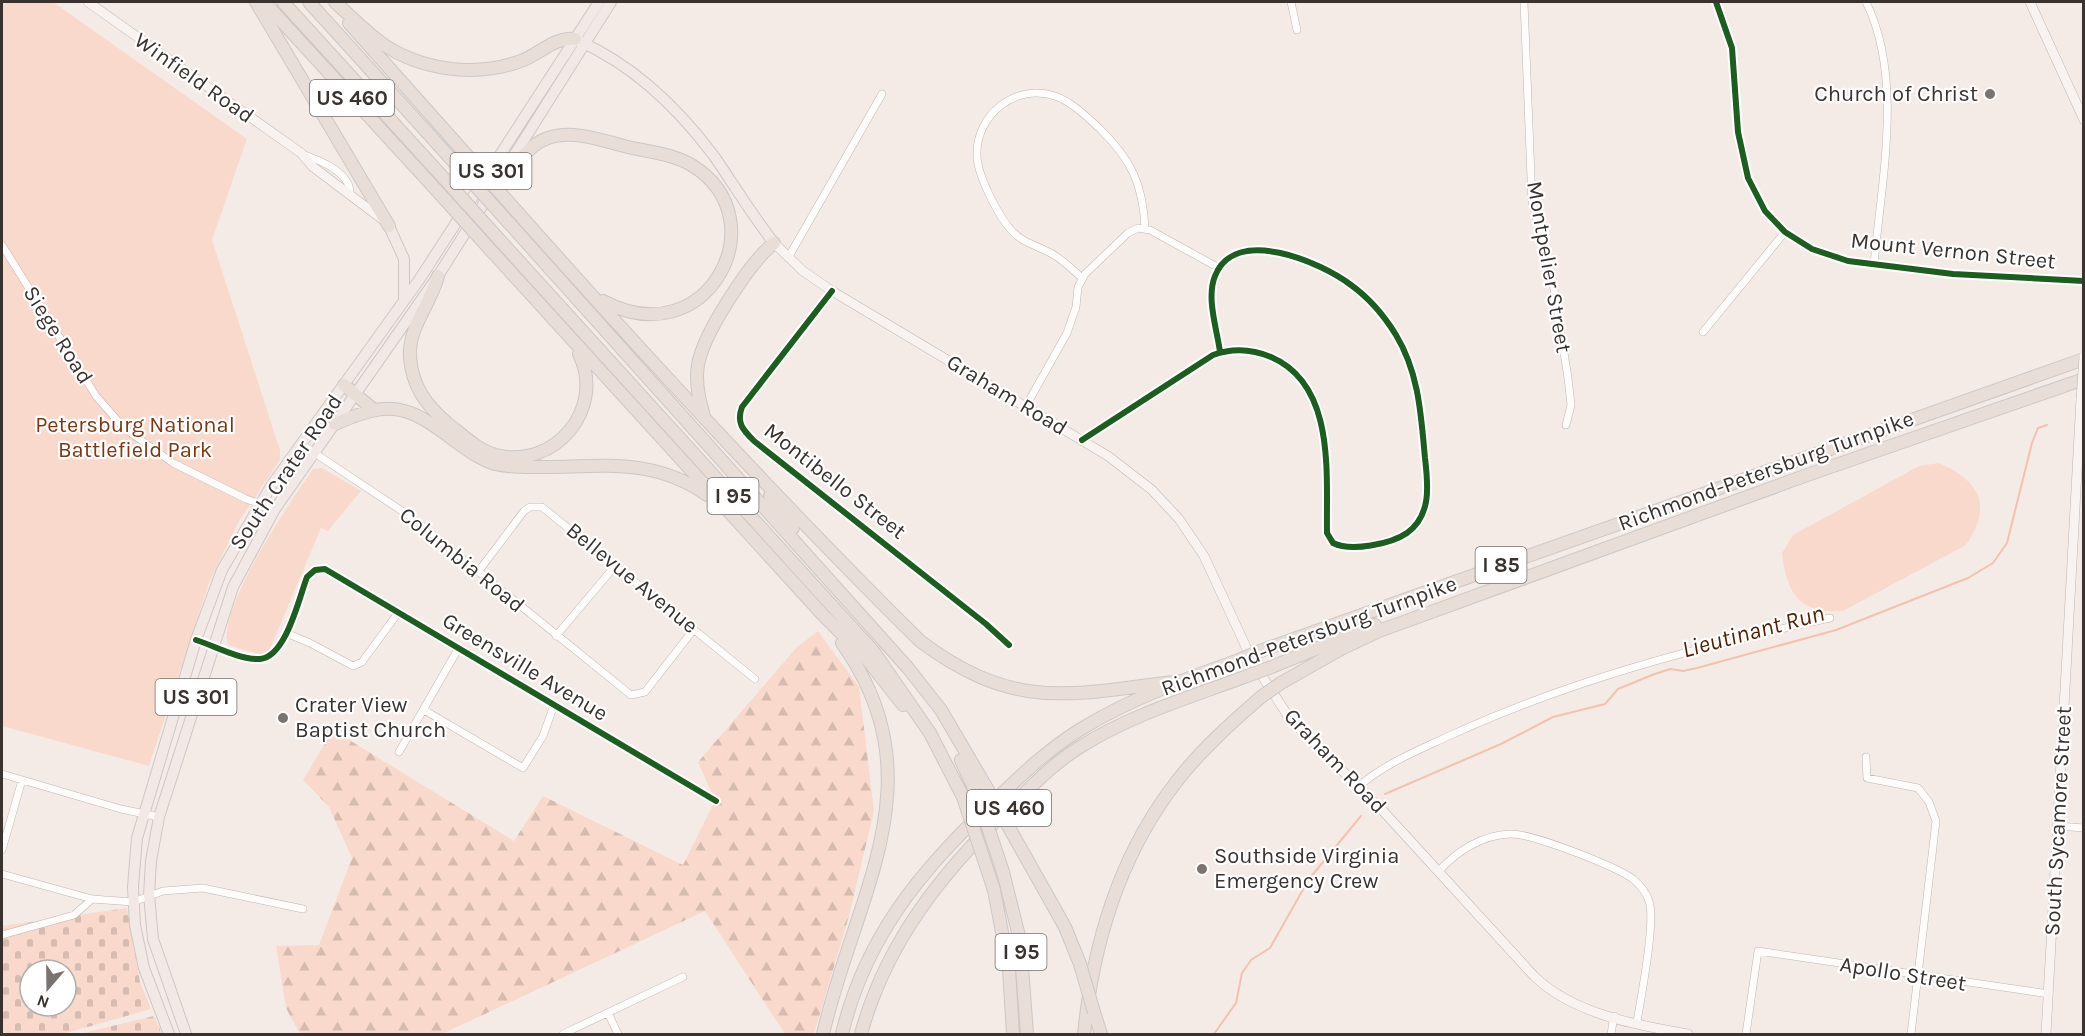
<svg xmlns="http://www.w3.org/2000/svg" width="2085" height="1036" font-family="Karla,sans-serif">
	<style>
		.forest { fill: url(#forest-firs) }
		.cemetery { fill: url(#cemetery-stones); fill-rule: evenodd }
		.park { fill: #f9d9cc }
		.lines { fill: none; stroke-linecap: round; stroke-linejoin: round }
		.stream { stroke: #f2c2ae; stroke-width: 2 }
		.minor-casing { stroke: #bdb6b2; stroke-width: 8 }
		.secondary-casing { stroke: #bdb6b2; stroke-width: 10 }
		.primary-casing { stroke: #ccc7c5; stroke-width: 12 }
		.motorway-casing { stroke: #ccc7c5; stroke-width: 14 }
		.minor { stroke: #fefcfb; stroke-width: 7 }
		.secondary { stroke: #f8f3f0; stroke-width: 9 }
		.primary { stroke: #f2e9e6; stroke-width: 10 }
		.motorway { stroke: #e9ddd7; stroke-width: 12 }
		.secondary-bridge-casing { stroke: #bdb6b2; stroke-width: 10; stroke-linecap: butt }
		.motorway-bridge-casing { stroke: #ccc7c5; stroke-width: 14; stroke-linecap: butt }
		.secondary-bridge { stroke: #f8f3f0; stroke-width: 9 }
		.motorway-bridge { stroke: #e9ddd7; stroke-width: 12 }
		.cycleway-casing { stroke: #fff; stroke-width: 10 }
		.cycleway { stroke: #1b5e20; stroke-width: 6 }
		.poi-dot { fill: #7b736f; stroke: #fff; stroke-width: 2 }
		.labels { text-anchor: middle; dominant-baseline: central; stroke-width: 4.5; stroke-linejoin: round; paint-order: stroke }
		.shield { fill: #fff; stroke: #74706d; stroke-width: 1.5 }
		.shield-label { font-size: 21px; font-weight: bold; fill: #39322f }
		.street-label { font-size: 22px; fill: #39322f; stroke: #fff }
		.poi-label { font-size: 22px; fill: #39322f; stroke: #fff; text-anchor: start }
		.park-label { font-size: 22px; fill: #803610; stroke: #fff }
		.water-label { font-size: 24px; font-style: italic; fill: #551e01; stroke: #fff }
	</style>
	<defs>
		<pattern id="forest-firs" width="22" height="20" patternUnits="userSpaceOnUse" patternTransform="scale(1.5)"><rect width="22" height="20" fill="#f9d9cc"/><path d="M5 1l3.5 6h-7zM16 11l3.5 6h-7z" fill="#d6bbb0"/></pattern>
		<pattern id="cemetery-stones" width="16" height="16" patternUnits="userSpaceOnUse" patternTransform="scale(1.5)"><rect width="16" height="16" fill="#f9d9cc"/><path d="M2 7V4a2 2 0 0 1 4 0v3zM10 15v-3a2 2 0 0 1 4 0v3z" fill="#d6bbb0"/></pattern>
	</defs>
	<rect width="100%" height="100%" fill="#f5ebe6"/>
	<path class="forest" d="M818,631L859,687L874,811L849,916L814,1034H785L705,911L442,1034H300L286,1008L276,946L319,945L352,858L329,807L303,780L333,730L514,841L543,796L683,865L715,801L698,762L797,647Z"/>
	<path class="cemetery" d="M127,908L140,982L151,1009L63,1034H2V926ZM30,970H66V1006H30Z
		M154,1016L162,1034H79Z"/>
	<path class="park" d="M2,2H53L247,139L212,240L280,450V460L239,521L209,583L149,766L2,726Z
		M1939,463C1980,481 1993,506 1966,545L1843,611C1799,614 1787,594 1782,553L1793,535L1919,466Z
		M322,468L361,491L328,531L321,528L267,656L228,645C216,610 291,501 313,469Z"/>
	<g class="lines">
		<path class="stream" d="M1385,794L1501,744L1553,717L1605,704L1618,689L1652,675L1670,669L1683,671L1697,668L1836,630L1968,578L1993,563L2007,543L2032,443L2038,428L2047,425
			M1214,1034L1236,1003L1242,973L1251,960L1270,948L1309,879L1361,816"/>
		<g class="minor-casing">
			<path id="minor" d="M1291,2L1297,30
				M1524,2L1532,202L1551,271L1568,378L1571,405L1566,425
				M1716,2L1732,48L1738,132L1748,178L1765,211L1785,232L1812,249L1848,261L1953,274L2084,281
				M1866,2C1904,78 1881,182 1874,265
				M302,154C319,160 351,172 350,194
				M2,245L96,396L124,428L173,463L246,499L275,509
				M788,258L882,94
				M1082,278C1073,270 1064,261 1054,255C1039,246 1022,243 1011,230C998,215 977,175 977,155C976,115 1015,83 1055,96C1072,102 1086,116 1099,128C1131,159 1143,184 1145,228
				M832,291L742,407C736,423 743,430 754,441L986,624L1009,645
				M1703,332L1785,232
				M1026,406L1067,333L1076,307L1078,287L1085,274L1128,233L1138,228L1150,230L1219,268
				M1082,440L1213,355C1232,348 1252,349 1271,357C1336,385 1326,474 1327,533L1333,543C1351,552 1391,544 1407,533C1432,515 1428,484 1425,458C1421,415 1419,373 1396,335C1385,317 1369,298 1351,285C1321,262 1235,225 1215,276C1206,298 1217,329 1220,352
				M301,444L411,517L631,695L645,692L694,629
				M478,572L524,511L530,507H542L755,679
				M286,633L310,643L353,666L362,662L398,613
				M556,636L615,566
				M196,640C215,646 240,660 260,659C286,657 299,598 307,577L315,570L325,569L716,801
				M424,710L523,768L543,736L554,705
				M399,752L458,649
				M1866,757L1867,778L1918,788L1929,802L1936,821L1911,1034
				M2,774L121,809L159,817
				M1359,786C1386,763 1419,750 1451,735C1571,680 1700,646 1830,618
				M2058,826L2084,828
				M2,850L22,780
				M1439,871C1457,851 1482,835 1510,834C1531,833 1615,866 1633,879C1640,885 1646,892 1649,901C1656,921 1641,997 1637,1022
				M2,874L92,899L133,902L163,891L203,888L303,909
				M2,935L74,915L92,899
				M608,1013L618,1034
				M563,1034L683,977
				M1611,1034L1614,1016
				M1746,1034L1758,951L2049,994"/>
		</g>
		<g class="secondary-casing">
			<path id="secondary" d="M88,2L301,153L313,167L382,219
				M2030,2L2084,120
				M774,243L803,271L832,291L1108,456L1152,490L1179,519L1204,556L1253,662L1290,719L1383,811L1534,976C1573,1014 1636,1025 1688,1034
				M2046,1034L2081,399"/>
		</g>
		<g class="primary-casing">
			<path id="primary" d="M579,41C635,66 678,108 714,156C734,185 752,215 774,243
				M389,226L404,259V300
				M169,1034L144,968L135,925L133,887L137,838L196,640L222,570L271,486L419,280L599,2
				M186,1034L153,939L149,895L151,861L159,817L233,587L275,509L438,276L611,2"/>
		</g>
		<g class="motorway-casing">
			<path id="motorway" d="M256,2L389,226
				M264,2L440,194
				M283,2L450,185
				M309,2L462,171
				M335,2C349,15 364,30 380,42C419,70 475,78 521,61C538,55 556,36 575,39
				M349,23L472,161
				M499,177C519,167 526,145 548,138C574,129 603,141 628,147C649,152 674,154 693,166C779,220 707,357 603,301
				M519,214C649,360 781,504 920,641C1016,713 1072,694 1181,681
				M509,223L908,668L941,710L985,785
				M496,236L874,652L930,733L963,797
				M486,245L823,615L866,658L903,705
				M438,276C431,304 408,327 410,357C412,386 426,405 447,423C463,435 477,450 496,455C555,470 606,408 579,354
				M344,385L374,410
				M704,416C699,400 695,382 698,365C703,334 750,262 774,243
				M335,424C391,399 408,405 455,441C468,450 479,459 495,464C512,468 531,467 549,467C608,466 656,459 707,495
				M770,496L793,528
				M1260,651L2084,359
				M1269,668L1375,625
				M1281,683L1341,649L1379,631L1810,474L2084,379
				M961,760L978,797
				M1016,840L1065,927
				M1003,872L1020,940L1027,1034
				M994,890L1009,969L1013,1034
				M1094,1012L1101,1034
				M823,1034C855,894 940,781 842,643
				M842,1034C865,938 920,871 990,805C1019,777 1047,750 1081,729C1130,699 1185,679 1239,660
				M861,1034C886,942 943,871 1011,806C1033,785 1054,763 1080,747C1130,715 1191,697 1247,676
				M1084,1034C1093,944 1120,854 1177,781C1201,750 1231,723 1261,697"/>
		</g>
		<use href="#minor" class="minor"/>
		<use href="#secondary" class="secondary"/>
		<use href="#primary" class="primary"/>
		<use href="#motorway" class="motorway"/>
		<g class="secondary-bridge-casing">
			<path id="secondary-bridge" d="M2081,399L2084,356"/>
		</g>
		<g class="motorway-bridge-casing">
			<path id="motorway-bridge" d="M472,161L519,214
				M462,171L509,223
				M450,185L496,236
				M440,194L486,245
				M1239,660L1260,651
				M1247,676L1269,668
				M1261,697L1281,683
				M985,785L1016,840
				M963,797L994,890
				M978,797L1003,872
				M1065,927L1080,964L1094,1012"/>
		</g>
		<use href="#secondary-bridge" class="secondary-bridge"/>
		<use href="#motorway-bridge" class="motorway-bridge"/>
		<g class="cycleway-casing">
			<path id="cycleway" d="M1716,2L1732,48L1738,132L1748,178L1765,211L1785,232L1812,249L1848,261L1953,274L2084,281
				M832,291L742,407C736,423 743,430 754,441L986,624L1009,645
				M1082,440L1213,355C1232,348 1252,349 1271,357C1336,385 1326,474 1327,533L1333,543C1351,552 1391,544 1407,533C1432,515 1428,484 1425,458C1421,415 1419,373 1396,335C1385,317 1369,298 1351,285C1321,262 1235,225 1215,276C1206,298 1217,329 1220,352
				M196,640C215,646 240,660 260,659C286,657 299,598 307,577L315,570L325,569L716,801"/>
		</g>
		<use href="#cycleway" class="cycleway"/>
	</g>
	<g class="poi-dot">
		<circle cx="1990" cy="94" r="6"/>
		<circle cx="283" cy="718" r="6"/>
		<circle cx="1202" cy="869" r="6"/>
	</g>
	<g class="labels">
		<g class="shield">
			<rect x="310" y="80" width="84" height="36" rx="4.5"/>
			<rect x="450.5" y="153" width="81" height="36" rx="4.5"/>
			<rect x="707.5" y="478" width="51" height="36" rx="4.5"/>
			<rect x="1475.5" y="547" width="51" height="36" rx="4.5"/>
			<rect x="155.5" y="679" width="81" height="36" rx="4.5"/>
			<rect x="967" y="790" width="84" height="36" rx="4.5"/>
			<rect x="995.5" y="934" width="51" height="36" rx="4.5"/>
		</g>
		<g class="shield-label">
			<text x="352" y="98">US 460</text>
			<text x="491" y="171">US 301</text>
			<text x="733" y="496">I 95</text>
			<text x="1501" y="565">I 85</text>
			<text x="196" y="697">US 301</text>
			<text x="1009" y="808">US 460</text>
			<text x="1021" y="952">I 95</text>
		</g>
		<g class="street-label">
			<text transform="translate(194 78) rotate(35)">Winfield Road</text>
			<text transform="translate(1953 251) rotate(6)">Mount Vernon Street</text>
			<text transform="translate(1549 267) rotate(80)">Montpelier Street</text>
			<text transform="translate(58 335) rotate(58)">Siege Road</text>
			<text transform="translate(1007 395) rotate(31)">Graham Road</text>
			<text transform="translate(1766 471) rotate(-20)">Richmond-Petersburg Turnpike</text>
			<text transform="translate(286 472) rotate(-56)">South Crater Road</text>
			<text transform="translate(835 481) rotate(38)">Montibello Street</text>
			<text transform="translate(462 560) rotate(39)">Columbia Road</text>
			<text transform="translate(632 578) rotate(39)">Bellevue Avenue</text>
			<text transform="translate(1309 636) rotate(-20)">Richmond-Petersburg Turnpike</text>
			<text transform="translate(525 667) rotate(31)">Greensville Avenue</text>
			<text transform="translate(1335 761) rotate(46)">Graham Road</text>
			<text transform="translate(2058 821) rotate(-87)">South Sycamore Street</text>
			<text transform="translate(1903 974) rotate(9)">Apollo Street</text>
		</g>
		<g class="poi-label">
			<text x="1978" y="94" text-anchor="end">Church of Christ</text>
			<text x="295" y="705">Crater View<tspan x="295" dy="25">Baptist Church</tspan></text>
			<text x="1214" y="856">Southside Virginia<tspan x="1214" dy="25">Emergency Crew</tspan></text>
		</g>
		<g class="park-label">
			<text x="135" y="425">Petersburg National<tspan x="135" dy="25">Battlefield Park</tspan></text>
		</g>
		<g class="water-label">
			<text transform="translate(1753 631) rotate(-15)">Lieutinant Run</text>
		</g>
	</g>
	<rect width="2085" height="1036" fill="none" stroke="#39322f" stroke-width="6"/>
	<g transform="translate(48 988) rotate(200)"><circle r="28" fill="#ffffff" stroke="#b0adac" stroke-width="1.5"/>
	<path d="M0-4.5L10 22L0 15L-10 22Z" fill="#7b736f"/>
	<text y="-9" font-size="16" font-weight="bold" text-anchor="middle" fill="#39322f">N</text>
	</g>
</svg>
